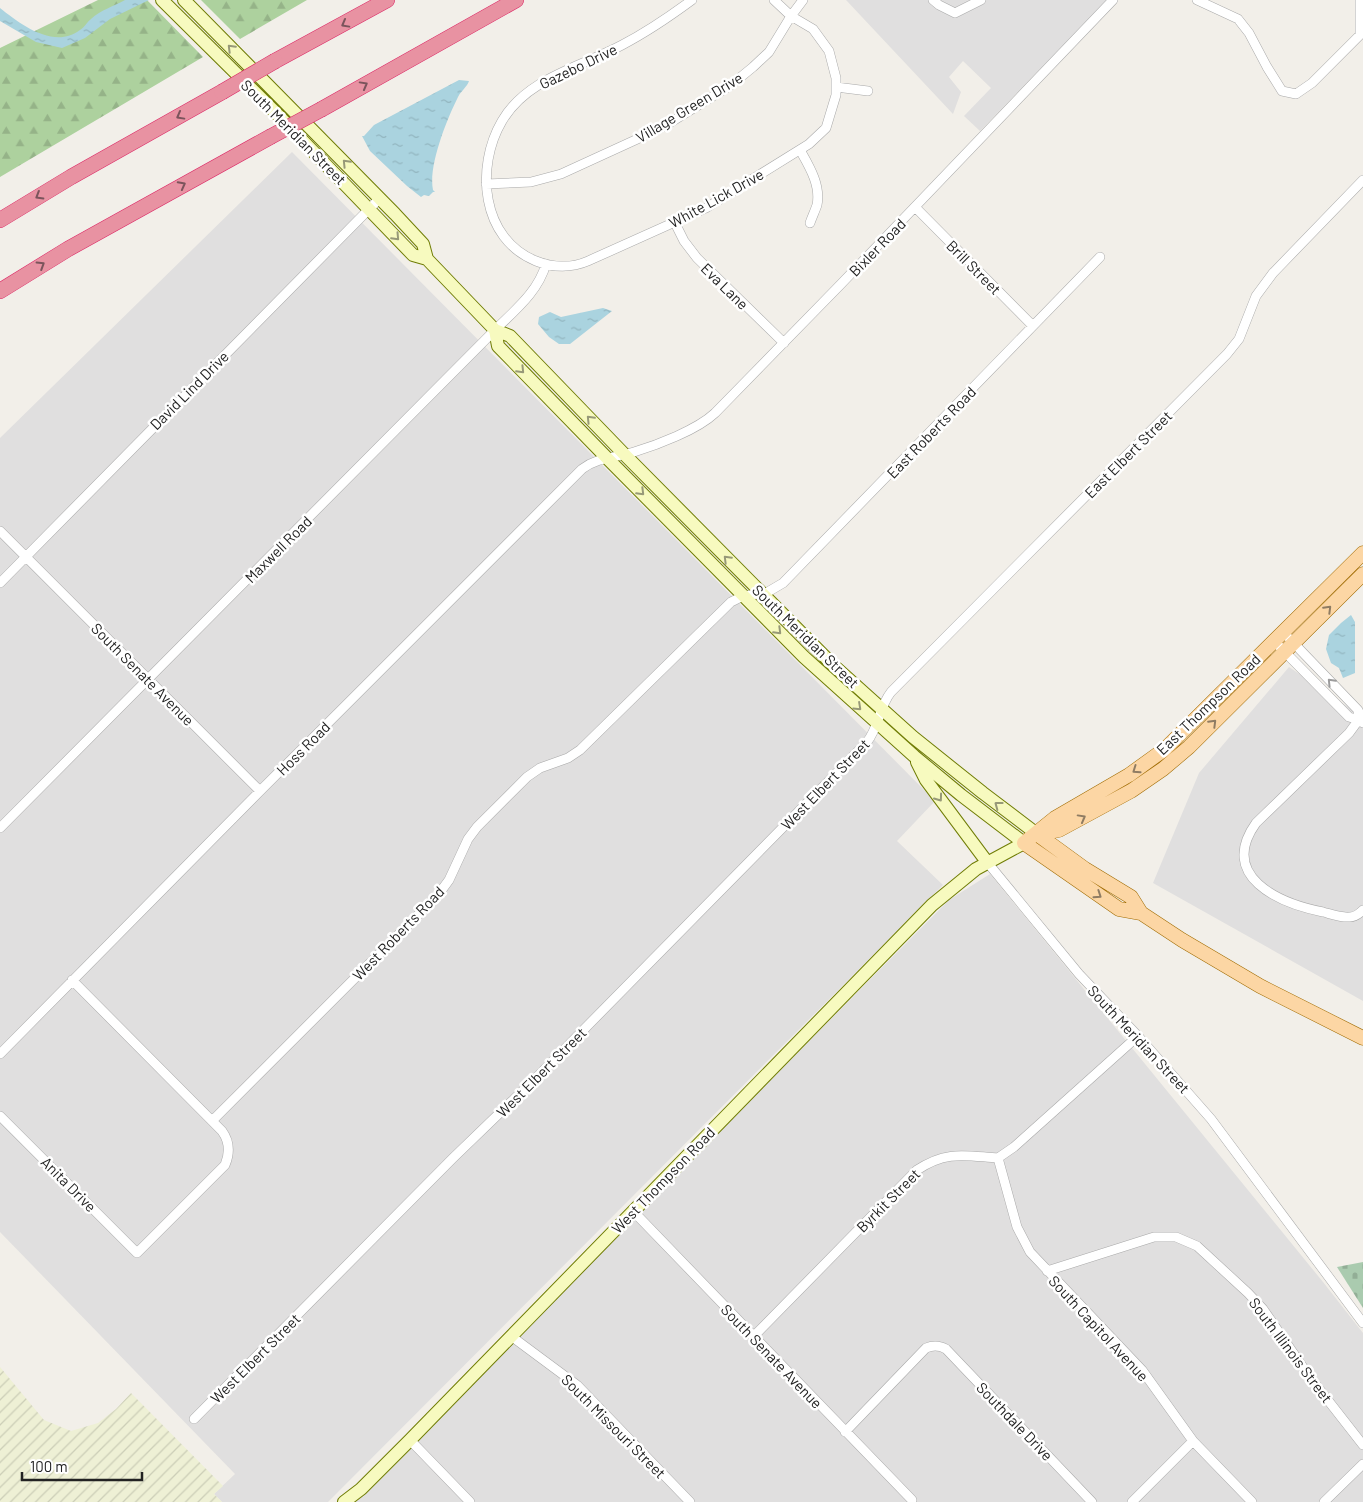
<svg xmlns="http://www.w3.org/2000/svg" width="1363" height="1502" font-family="Barlow,sans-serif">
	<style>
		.residential { fill: #e0dfdf }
		.farmland { fill: url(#farmland-furrows) }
		.forest { fill: url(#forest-firs) }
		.cemetery { fill: url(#cemetery-stones) }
		.water { fill: url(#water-ripples) }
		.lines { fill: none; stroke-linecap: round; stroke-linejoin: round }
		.street-casing { stroke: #a9a9a9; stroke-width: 10 }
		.secondary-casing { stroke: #707d05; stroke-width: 14 }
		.primary-casing { stroke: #a06b00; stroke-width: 15 }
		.highway-casing { stroke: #dc2a67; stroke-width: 16 }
		.street { stroke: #fff; stroke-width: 9 }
		.secondary { stroke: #f7fabf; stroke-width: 12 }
		.primary { stroke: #fcd6a4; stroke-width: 14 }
		.highway { stroke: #e892a2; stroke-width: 15 }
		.highway-bridge-casing { stroke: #dc2a67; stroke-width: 16; stroke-linecap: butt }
		.highway-bridge { stroke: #e892a2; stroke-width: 15 }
		.oneway { stroke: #7b545c }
		.oneway2 { stroke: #979978 }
		.oneway3 { stroke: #8f7c63 }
		.oneway4 { stroke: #9c9c9c }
		.labels { text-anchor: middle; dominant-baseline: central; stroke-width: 5; stroke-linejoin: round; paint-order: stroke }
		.street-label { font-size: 15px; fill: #222; stroke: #fff }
	</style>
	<defs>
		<pattern id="farmland-furrows" width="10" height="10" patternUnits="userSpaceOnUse" patternTransform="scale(1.25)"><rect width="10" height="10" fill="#eef0d5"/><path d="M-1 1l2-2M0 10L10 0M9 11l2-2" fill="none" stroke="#ccceb7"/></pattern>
		<pattern id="forest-firs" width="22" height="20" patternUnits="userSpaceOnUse" patternTransform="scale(1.25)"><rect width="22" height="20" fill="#add19e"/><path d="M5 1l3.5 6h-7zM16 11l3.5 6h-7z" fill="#95b388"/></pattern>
		<pattern id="cemetery-stones" width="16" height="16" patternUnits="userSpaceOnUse" patternTransform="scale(1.25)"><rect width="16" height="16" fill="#aacbaf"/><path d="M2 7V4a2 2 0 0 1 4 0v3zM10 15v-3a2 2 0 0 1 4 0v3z" fill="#92ae96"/></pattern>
		<pattern id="water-ripples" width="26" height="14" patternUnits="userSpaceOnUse" patternTransform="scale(1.25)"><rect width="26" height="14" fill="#aad3df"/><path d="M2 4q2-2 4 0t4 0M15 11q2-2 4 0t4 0" fill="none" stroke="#92b5bf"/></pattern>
	</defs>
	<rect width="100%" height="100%" fill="#f2efe9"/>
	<path class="residential" d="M846,0H1107L980,131L964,116L991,88L963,61L949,77L961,92L953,114Z
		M292,152L935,801L897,841L943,885L328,1502H222L214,1494L235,1474L0,1232V438Z
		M1289,667L1363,717V1001L1153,883L1199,773Z
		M990,874L1323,1282L1363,1333V1502H351L949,900Z"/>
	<path class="farmland" d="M0,1367L44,1420L71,1431L98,1423L116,1409L131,1393L223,1486L214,1494L222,1502H0Z"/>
	<path class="forest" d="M98,0H147L203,57L0,177V48Z
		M201,0H307L240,39Z"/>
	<path class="cemetery" d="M1363,1262V1308L1337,1267Z"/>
	<path class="water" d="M125,0H149L110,19L85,38L62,48L36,42L0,21V8C20,24 54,50 80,30C85,27 87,22 91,19C101,10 114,6 125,0Z
		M459,80L469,81C467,87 461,91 458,97C447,119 428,166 433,190L435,192H433L429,196L424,195L421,197L407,186L370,151L362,136H364L374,125Z
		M603,308L612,311L570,344H559L549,337L538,324L539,317L550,312L561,317Z
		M1351,615L1355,622V673L1343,678L1339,668L1331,663L1326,649L1329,635L1341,623Z"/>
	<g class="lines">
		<g class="street-casing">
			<path id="street" d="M692,0C669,17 647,32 622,45C581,67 527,78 502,121C475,167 481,239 536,261C553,268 572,268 588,261L706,208L809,144L826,128L836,95V78L829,51L813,29L791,16L774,0
				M933,0L939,5L955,13L981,0
				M1197,0L1238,19L1249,33L1267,67L1282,91L1296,94L1312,83L1360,35V0
				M836,87L868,91
				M800,150C809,166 821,185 817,205C815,211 812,217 810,223
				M486,184L531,182L561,174L644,136L668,124L731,85L753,67L769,52L791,16L803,0
				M915,207L1033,326
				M675,223L684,241L697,258L784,343
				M0,531L260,791
				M0,583L380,198
				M1283,632L1358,710L1359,720
				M1274,641L1349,717L1359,720L1363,723
				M1363,714L1349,733L1256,823C1218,876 1278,903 1323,912C1331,914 1341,918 1350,917C1355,917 1359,914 1363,910
				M0,828L495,330C515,310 538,292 546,264
				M987,862L1079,974L1138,1036L1211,1119L1363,1323
				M0,1054L260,791L582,469C598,457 615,458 634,452C657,445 697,430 715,413L841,284L1113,0
				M0,1116L137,1253L225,1165C230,1153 230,1142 222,1131L72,980
				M212,1121L438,895L449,880L468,839L477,827L527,777L540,768L568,758L580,750L731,602L743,596L766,593L783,583L1100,257
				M998,1158L1017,1227L1030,1252L1142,1370L1193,1441L1252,1502
				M633,1211L912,1500
				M1047,1271L1154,1237H1176L1197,1246L1248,1293L1263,1309L1309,1376L1363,1445
				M511,1336L577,1385L690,1502
				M753,1337L917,1170C947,1150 966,1156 998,1158L1014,1147L1138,1036
				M194,1419L453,1158L539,1075L867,742C879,727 879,707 891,692L1227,354L1239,339L1256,296L1273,273L1363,180
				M845,1432L926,1348C933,1345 939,1345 946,1349L1092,1502
				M410,1440L470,1502
				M1132,1502L1193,1441
				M1324,1502L1363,1464"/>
		</g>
		<g class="secondary-casing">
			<path id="secondary" d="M162,0L275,112L413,255L427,259
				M184,0L395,214L423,244L427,259L495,330L510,336L624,454L834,666L913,737L983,793L1037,834
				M917,762L926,780L987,862
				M344,1502L361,1489L410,1440L932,905L976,869L1024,843L961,795L914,756L804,657L606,457L498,346L495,330"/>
		</g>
		<g class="primary-casing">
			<path id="primary" d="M1037,834L1085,869L1131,897L1141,913L1182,940L1260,986L1363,1038
				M1038,834L1059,830L1131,791L1163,769L1189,747L1363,574
				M1141,913L1119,909L1024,843L1055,818L1129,775L1165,749L1363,553"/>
		</g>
		<g class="highway-casing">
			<path id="highway" d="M275,61L387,0
				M322,109L516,0
				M0,220L71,177L222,92
				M0,291L68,249L270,137"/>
		</g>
		<use href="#street" class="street"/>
		<use href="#secondary" class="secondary"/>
		<use href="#primary" class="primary"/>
		<use href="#highway" class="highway"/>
		<g class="highway-bridge-casing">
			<path id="highway-bridge" d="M222,92L275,61
				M270,137L322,109"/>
		</g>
		<use href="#highway-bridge" class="highway-bridge"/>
	</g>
	<defs><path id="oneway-chevron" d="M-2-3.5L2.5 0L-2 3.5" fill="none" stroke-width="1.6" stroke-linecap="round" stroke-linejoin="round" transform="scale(1.25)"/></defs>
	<g class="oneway">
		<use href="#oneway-chevron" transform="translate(345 24) rotate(151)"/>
		<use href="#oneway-chevron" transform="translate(364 85) rotate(-29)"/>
		<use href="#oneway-chevron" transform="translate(180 116) rotate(151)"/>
		<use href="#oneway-chevron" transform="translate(182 185) rotate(-28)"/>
		<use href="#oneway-chevron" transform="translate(39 196) rotate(149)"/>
		<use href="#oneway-chevron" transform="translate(41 265) rotate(-32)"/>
	</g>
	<g class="oneway2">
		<use href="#oneway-chevron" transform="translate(231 48) rotate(-135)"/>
		<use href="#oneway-chevron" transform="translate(346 163) rotate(-134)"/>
		<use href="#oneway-chevron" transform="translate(396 237) rotate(47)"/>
		<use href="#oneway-chevron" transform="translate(521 370) rotate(46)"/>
		<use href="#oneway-chevron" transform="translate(590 419) rotate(-134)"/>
		<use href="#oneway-chevron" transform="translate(641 492) rotate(45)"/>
		<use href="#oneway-chevron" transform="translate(727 559) rotate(-135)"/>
		<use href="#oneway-chevron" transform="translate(778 631) rotate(45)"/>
		<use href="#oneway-chevron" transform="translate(858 707) rotate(43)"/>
		<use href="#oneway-chevron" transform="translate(939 798) rotate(54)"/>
		<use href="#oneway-chevron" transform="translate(998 805) rotate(-143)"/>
	</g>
	<g class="oneway3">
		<use href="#oneway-chevron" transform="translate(1328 609) rotate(-45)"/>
		<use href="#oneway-chevron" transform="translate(1213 723) rotate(-45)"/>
		<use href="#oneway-chevron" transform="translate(1136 770) rotate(145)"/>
		<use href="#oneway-chevron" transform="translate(1082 818) rotate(-29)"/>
		<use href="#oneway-chevron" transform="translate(1098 895) rotate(34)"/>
	</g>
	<use class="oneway4" href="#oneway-chevron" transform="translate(1331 682) rotate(-134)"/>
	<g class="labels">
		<g class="street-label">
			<text transform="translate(578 66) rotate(-26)">Gazebo Drive</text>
			<text transform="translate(689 107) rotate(-31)">Village Green Drive</text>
			<text transform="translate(294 132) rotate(45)">South Meridian Street</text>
			<text transform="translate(716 198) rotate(-29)">White Lick Drive</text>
			<text transform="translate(877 247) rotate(-46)">Bixler Road</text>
			<text transform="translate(974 267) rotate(45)">Brill Street</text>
			<text transform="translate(725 286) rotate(44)">Eva Lane</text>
			<text transform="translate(189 390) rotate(-45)">David Lind Drive</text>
			<text transform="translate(931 432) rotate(-46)">East Roberts Road</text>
			<text transform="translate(1128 454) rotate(-45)">East Elbert Street</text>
			<text transform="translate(278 549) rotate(-45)">Maxwell Road</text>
			<text transform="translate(806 636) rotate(44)">South Meridian Street</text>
			<text transform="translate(143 674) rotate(45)">South Senate Avenue</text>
			<text transform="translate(1208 704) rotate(-44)">East Thompson Road</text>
			<text transform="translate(303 748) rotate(-45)">Hoss Road</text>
			<text transform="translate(825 784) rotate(-46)">West Elbert Street</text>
			<text transform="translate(398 933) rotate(-46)">West Roberts Road</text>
			<text transform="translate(1139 1039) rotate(47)">South Meridian Street</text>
			<text transform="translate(541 1072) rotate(-45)">West Elbert Street</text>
			<text transform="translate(663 1180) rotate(-46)">West Thompson Road</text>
			<text transform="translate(69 1184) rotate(45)">Anita Drive</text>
			<text transform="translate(888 1200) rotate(-45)">Byrkit Street</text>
			<text transform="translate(1099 1328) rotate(47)">South Capitol Avenue</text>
			<text transform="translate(1291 1350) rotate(53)">South Illinois Street</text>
			<text transform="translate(772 1356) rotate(46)">South Senate Avenue</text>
			<text transform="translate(255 1358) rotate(-45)">West Elbert Street</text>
			<text transform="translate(1015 1421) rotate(46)">Southdale Drive</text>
			<text transform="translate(614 1426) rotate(45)">South Missouri Street</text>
		</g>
	</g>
	<path d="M22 1472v8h120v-8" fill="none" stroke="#222222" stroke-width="2.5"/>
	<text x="30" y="1472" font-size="15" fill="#222222" stroke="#ffffff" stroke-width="4" paint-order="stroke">100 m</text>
</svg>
